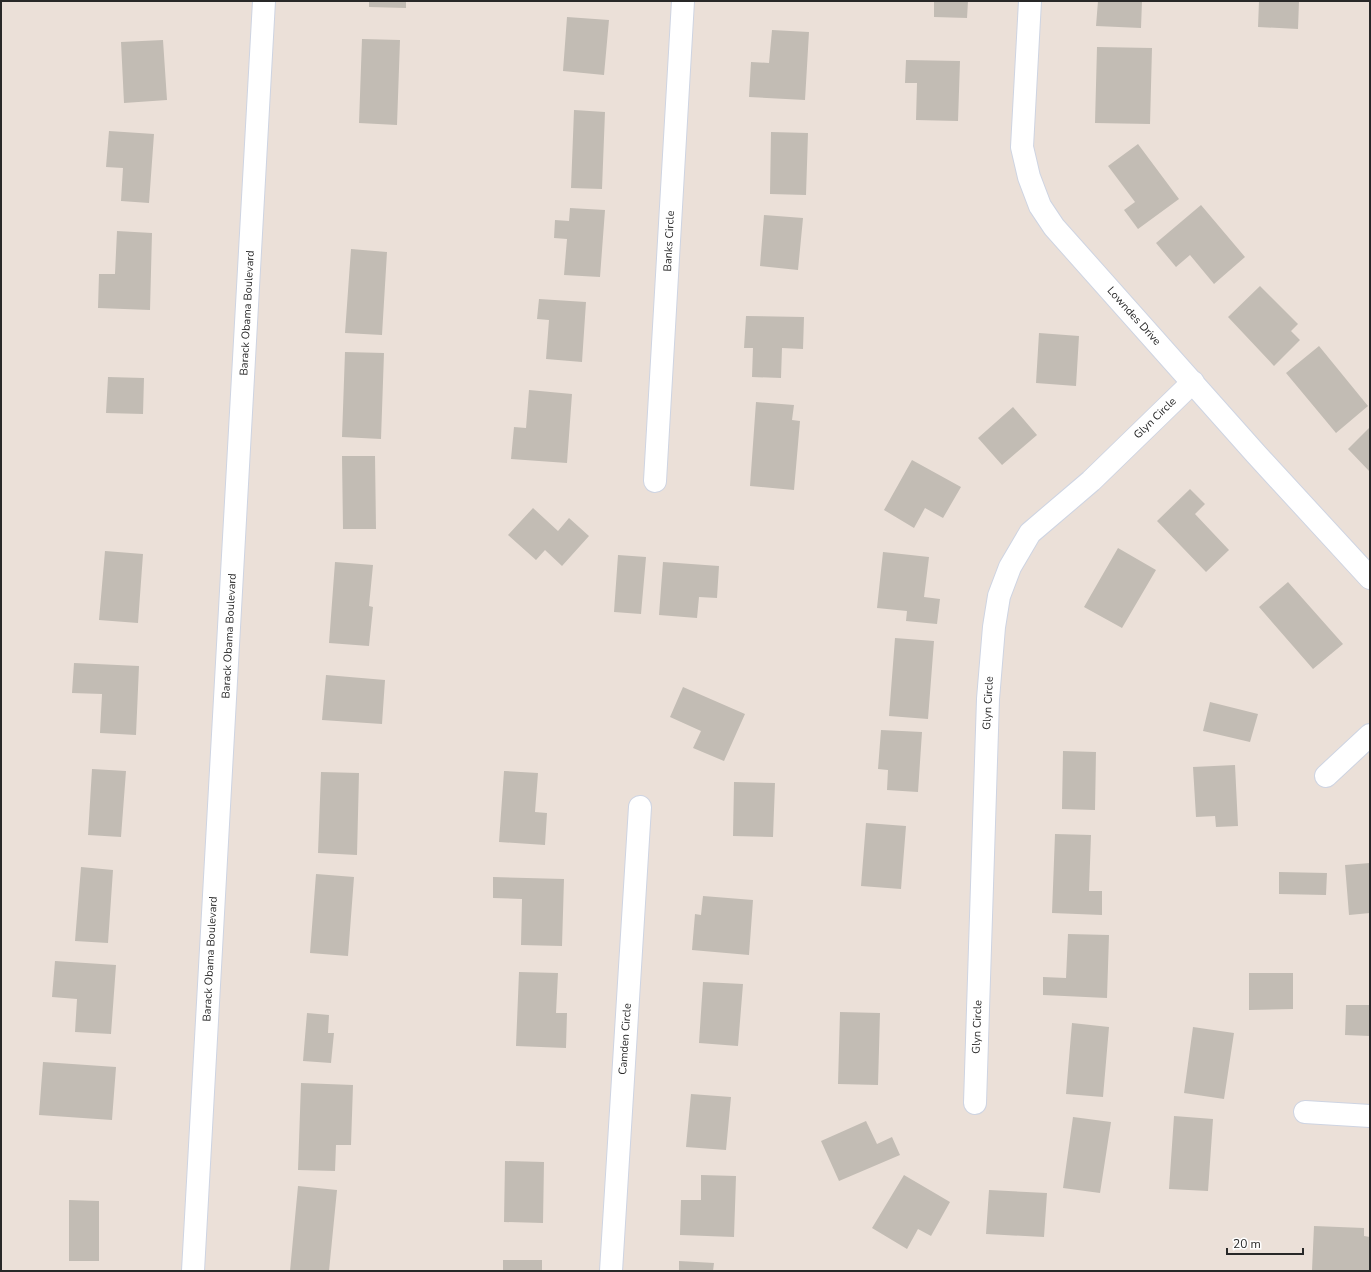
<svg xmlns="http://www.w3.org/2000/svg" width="1371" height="1272" font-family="'Nunito Sans',sans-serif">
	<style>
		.building { fill: #c2bcb4 }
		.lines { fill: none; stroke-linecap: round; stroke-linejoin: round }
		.minor-casing { stroke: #ced4e2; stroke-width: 24 }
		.secondary-casing { stroke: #ced4e2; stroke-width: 24 }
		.minor { stroke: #fff; stroke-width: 22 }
		.secondary { stroke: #fff; stroke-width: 22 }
		.labels { text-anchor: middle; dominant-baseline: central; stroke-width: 3; stroke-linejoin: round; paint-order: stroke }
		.street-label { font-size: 11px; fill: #282828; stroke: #fff }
	</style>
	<rect width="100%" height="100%" fill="#ebe0d8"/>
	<path class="building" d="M369,1H406V8L369,7Z
		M934,1H968L967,18L934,17Z
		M1098,1H1142L1141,28L1096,26Z
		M1259,1H1299L1298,29L1258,27Z
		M567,17L609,20L604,75L563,71Z
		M772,30L809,32L805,100L749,97L751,62L769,63Z
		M362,39L400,40L397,125L359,123Z
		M163,40L167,100L124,103L121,42Z
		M1097,47L1152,48L1150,124L1095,123Z
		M906,60L960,61L958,121L916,120L917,83H905Z
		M574,110L605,112L602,189L571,188Z
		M109,131L154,134L149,203L121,201L123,168L106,167Z
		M771,132L808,133L806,195L770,194Z
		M1138,144L1179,199L1138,229L1124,210L1135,202L1108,166Z
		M1201,205L1245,257L1214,284L1190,255L1176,267L1156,243Z
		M570,208L605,210L600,277L564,275L567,239L554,238L555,220L569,221Z
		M764,215L803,218L798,270L760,266Z
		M117,231L152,233L150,310L98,308L99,274H115Z
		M351,249L387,252L382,335L345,333Z
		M1260,286L1298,324L1291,331L1300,340L1274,366L1228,317Z
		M539,299L586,302L582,362L546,359L549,320L537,319Z
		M746,316L804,317L803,349L782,348L781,378L752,377L753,348H744Z
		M1039,333L1079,336L1076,386L1036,383Z
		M1319,346L1368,406L1336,433L1286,373Z
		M345,352L384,353L381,439L342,437Z
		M108,377L144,378L143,414L106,413Z
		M529,390L572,394L567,463L511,459L514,427L526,428Z
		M756,402L794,405L792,420L800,421L794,490L750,486Z
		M1013,407L1037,435L1002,465L978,438Z
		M1370,427V472L1348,449Z
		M342,456H375L376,529H343Z
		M912,460L961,487L943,518L925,508L914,528L884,510Z
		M1190,489L1205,504L1195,514L1229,550L1206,572L1157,521Z
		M533,508L558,531L569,518L589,536L562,566L545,550L536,560L508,535Z
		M1118,548L1156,570L1122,628L1084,607Z
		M105,551L143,554L138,623L99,620Z
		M883,552L929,557L924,597L940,599L937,624L906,621L907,611L877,608Z
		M618,555L646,557L641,614L614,612Z
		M335,562L373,565L369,606L373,607L369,646L329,643Z
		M663,562L719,566L717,598L699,597L697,618L659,615Z
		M1288,582L1343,644L1313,669L1259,607Z
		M895,638L934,641L928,719L889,716Z
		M74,663L139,666L136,735L100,733L102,694L72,693Z
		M326,675L385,680L382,724L322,720Z
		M683,687L745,714L724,761L693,748L701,731L670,717Z
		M1210,702L1258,714L1250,742L1203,731Z
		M881,730L922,732L918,792L887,790L888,770L878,769Z
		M1063,751L1096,752L1095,810L1062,809Z
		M1235,765L1238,826L1216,827L1215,816L1196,817L1193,767Z
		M92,769L126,771L121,837L88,835Z
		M504,771L538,773L535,812L547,813L545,845L499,842Z
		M321,772L359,773L357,855L318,853Z
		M734,782L775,783L773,837L733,836Z
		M866,823L906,826L901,889L861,886Z
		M1055,834L1091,835L1089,891H1102V915L1052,913Z
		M1370,863V913L1349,915L1345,865Z
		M81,867L113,870L108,943L75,941Z
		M1279,872L1327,873L1326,895L1279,894Z
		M316,874L354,877L348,956L310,953Z
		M493,877L564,879L562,946L521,945L522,899L493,898Z
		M703,896L753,900L749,955L692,950L695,914L701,915Z
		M1068,934L1109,935L1107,998L1043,995V977L1066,978Z
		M55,961L116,965L111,1034L75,1032L77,999L52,997Z
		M519,972L558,973L556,1013H567L566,1048L516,1046Z
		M1249,973H1293V1009L1249,1010Z
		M703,982L743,984L738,1046L699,1043Z
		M1346,1005H1370V1036L1345,1035Z
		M840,1012L880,1013L878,1085L838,1084Z
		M307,1013L329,1015L328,1033H334L331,1063L303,1061Z
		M1072,1023L1109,1027L1103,1097L1066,1094Z
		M1193,1027L1234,1033L1224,1099L1184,1093Z
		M43,1062L116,1067L112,1120L39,1115Z
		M301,1083L353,1085L351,1145H336L335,1171L298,1170Z
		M691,1094L731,1097L726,1150L686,1147Z
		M1174,1116L1213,1119L1208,1191L1169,1189Z
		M1073,1117L1111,1122L1100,1193L1063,1188Z
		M866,1121L877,1144L892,1137L900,1155L839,1181L821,1141Z
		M505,1161L544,1162L543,1223L504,1222Z
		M701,1175L736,1176L734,1237L680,1235L681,1200H701Z
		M904,1175L950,1202L931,1236L918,1229L907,1249L872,1228Z
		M298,1186L337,1190L329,1271H290Z
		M989,1190L1047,1193L1044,1237L986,1234Z
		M69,1200L99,1201V1261H69Z
		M1314,1226L1364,1228V1236L1370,1237V1271L1312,1270Z
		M503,1260H542V1271H503Z
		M679,1261L714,1263L713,1271H679Z"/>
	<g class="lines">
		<g class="minor-casing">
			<path id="minor" d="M1030,1L1022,147L1029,177L1040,206L1054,227L1256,454L1370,578
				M655,481L683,1
				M1326,776L1370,735
				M975,1103L988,699L994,627L999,596L1010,567L1030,533L1091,481L1193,382
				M1305,1112L1370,1116
				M611,1271L640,807"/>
		</g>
		<g class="secondary-casing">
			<path id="secondary" d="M193,1271L264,1"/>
		</g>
		<use href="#minor" class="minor"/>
		<use href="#secondary" class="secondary"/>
	</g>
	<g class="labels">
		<g class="street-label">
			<text transform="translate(669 241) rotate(-87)">Banks Circle</text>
			<text transform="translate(247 313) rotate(-87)">Barack Obama Boulevard</text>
			<text transform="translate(1134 316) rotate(48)">Lowndes Drive</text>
			<text transform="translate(1155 418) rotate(-44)">Glyn Circle</text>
			<text transform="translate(229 636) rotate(-87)">Barack Obama Boulevard</text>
			<text transform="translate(988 703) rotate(-87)">Glyn Circle</text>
			<text transform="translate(210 959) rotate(-87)">Barack Obama Boulevard</text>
			<text transform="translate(977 1027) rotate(-88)">Glyn Circle</text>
			<text transform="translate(625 1039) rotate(-86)">Camden Circle</text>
		</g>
	</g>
	<rect width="1371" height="1272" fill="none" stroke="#282828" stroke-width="4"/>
	<path d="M1227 1248v6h76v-6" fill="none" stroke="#282828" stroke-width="2"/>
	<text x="1233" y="1248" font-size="12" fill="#282828" stroke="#ffffff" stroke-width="3" paint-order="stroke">20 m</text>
</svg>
